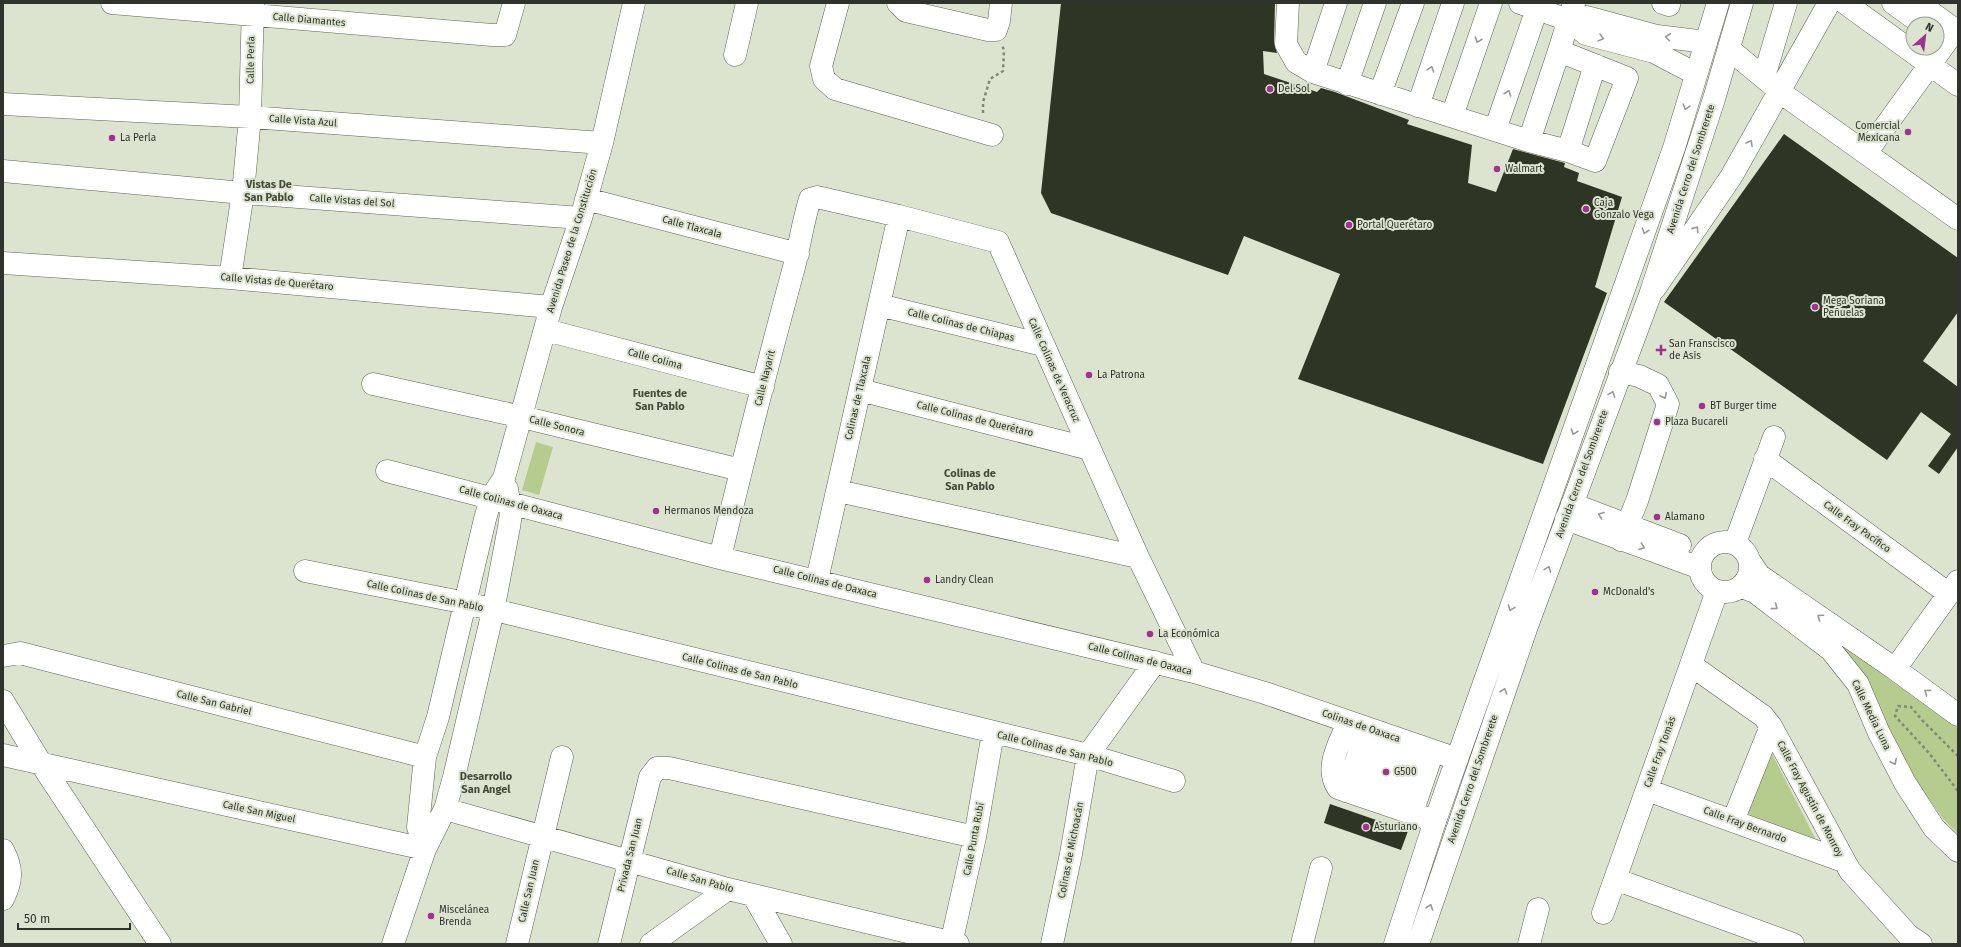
<svg xmlns="http://www.w3.org/2000/svg" width="1961" height="947" font-family="'Fira Sans',sans-serif">
	<style>
		.green { fill: #b6cc8e }
		.building { fill: #2f3525 }
		.lines { fill: none; stroke-linecap: round; stroke-linejoin: round }
		.minor-casing { stroke: #5e6553; stroke-width: 23 }
		.major-casing { stroke: #5e6553; stroke-width: 23 }
		.path { stroke: #828779; stroke-width: 2.5; stroke-dasharray: 3 3; stroke-linecap: butt }
		.minor { stroke: #fff; stroke-width: 22 }
		.major { stroke: #fff; stroke-width: 22 }
		.oneway { stroke: #989995 }
		.poi-dot { fill: #9f3190; stroke: #dce4d0; stroke-width: 1.5 }
		.labels { text-anchor: middle; dominant-baseline: central; stroke-width: 4; stroke-linejoin: round; paint-order: stroke }
		.street-label { font-size: 10px; fill: #30332b; stroke: #dce4d0 }
		.poi-label { font-size: 10px; fill: #30332b; stroke: #dce4d0; text-anchor: start }
		.neighbourhood-label { font-size: 11px; font-weight: bold; fill: #444a3a; stroke: #dce4d0 }
	</style>
	<rect width="100%" height="100%" fill="#dce4d0"/>
	<path class="green" d="M536,442L553,447L539,495L522,490Z
		M1842,646L1958,728V834L1944,820L1914,778L1866,683Z
		M1770,750L1817,842L1744,816Z"/>
	<path class="building" d="M1061,3H1275L1274,43L1277,53L1263,51L1264,74L1317,92L1321,88L1335,92L1409,120L1407,124L1472,145L1468,183L1496,192L1513,149L1565,163L1564,167L1579,173L1577,181L1622,197L1595,287L1607,293L1543,464L1298,379L1340,274L1244,236L1228,275L1051,213L1041,193Z
		M1784,134L1958,258V312L1923,361L1958,387V447L1939,474L1928,466L1951,434L1921,412L1887,460L1664,302Z
		M1330,804L1408,831L1401,850L1324,823Z"/>
	<g class="lines">
		<g class="minor-casing">
			<path id="minor" d="M112,3L492,35H505L514,3
				M838,3L821,66L824,79L835,89L992,135
				M898,3L906,11L988,30H996L999,21L1001,3
				M1288,3L1286,44L1296,62L1313,72L1529,141L1568,151L1595,161L1627,78L1559,51L1574,3
				M1520,3L1568,20L1586,34L1654,52L1696,74
				M1663,3L1669,5
				M1845,3L1958,85
				M1893,3L1922,24
				M1568,20L1587,17L1657,36L1706,42
				M1729,49L1787,97L1958,219
				M735,55L747,3
				M1313,72L1336,3
				M1764,77L1786,3
				M1347,84L1375,3
				M1380,94L1413,3
				M3,104L250,117L602,143
				M1418,106L1453,3
				M1452,116L1491,3
				M1495,130L1539,3
				M1529,141L1559,51
				M1568,151L1595,65
				M1866,153L1955,30
				M3,171L243,193L581,218
				M586,199L798,254
				M3,263L230,278L551,307
				M230,278L243,193L250,117L253,3
				M1655,288L1731,177L1829,3
				M879,305L1043,345
				M546,330L763,387
				M1620,372L1639,376L1658,385L1668,404L1637,501L1621,540
				M373,384L522,417L741,470
				M860,390L1090,449
				M1765,459L1949,594
				M387,471L720,558L1194,672L1265,693L1457,759
				M838,491L1138,557
				M1572,504L1680,545
				M1566,519L1700,568
				M1700 567a25 25 0 1 1 50 0a25 25 0 1 1-50 0Z
				M1735,543L1774,437
				M720,558C743,460 768,363 794,267C800,244 803,221 810,199L817,197L899,216L998,242L1138,557L1194,672
				M1751,563L1759,575L1895,669L1958,715
				M305,571L466,603L1088,755L1174,781
				M817,580L899,216
				M1742,587L1755,592L1831,650L1858,684L1879,733L1905,783L1934,828L1958,851
				M3,656L20,653L425,757
				M1691,665L1763,716L1771,726L1850,871L1908,935L1921,944
				M1895,669L1958,581
				M3,701L42,765L160,944
				M1348,722C1340,743 1324,767 1338,788L1435,821
				M3,755L425,849L418,827L425,757L438,717L485,519L491,498L504,478L551,307L581,218L602,143L634,3
				M1647,790L1843,861
				M1346,791L1367,729
				M1365,797L1387,735
				M1383,803L1404,741
				M1397,808L1418,746
				M445,809L728,889L958,944
				M1412,813L1433,751
				M1733,821L1771,726
				M3,850C13,869 12,881 3,899
				M1615,879L1793,944
				M753,895L781,944
				M1603,913L1717,591
				M393,944L425,849L445,809L454,777L493,611L509,527L511,514L507,489
				M517,944L562,757
				M609,944L650,777L657,768H669L975,837
				M651,944L728,889
				M951,944L975,837L993,733
				M1052,944L1071,854L1088,755L1155,662
				M1302,944L1321,868
				M1529,944L1538,909"/>
		</g>
		<g class="major-casing">
			<path id="major" d="M1918,3L1958,32
				M1395,944L1435,821L1674,148L1718,3
				M1418,944L1527,626L1650,295L1714,99L1742,3"/>
		</g>
		<path class="path" d="M983,113V102L990,79L1003,71L1004,50L1002,45
			M1958,756L1922,720L1911,707L1898,706L1895,716L1929,753L1958,791"/>
		<use href="#minor" class="minor"/>
		<use href="#major" class="major"/>
	</g>
	<defs><path id="oneway-chevron" d="M-2-3.5L2.5 0L-2 3.5" fill="none" stroke-width="1.6" stroke-linecap="round" stroke-linejoin="round"/></defs>
	<g class="oneway">
		<use href="#oneway-chevron" transform="translate(1668 37) rotate(-173)"/>
		<use href="#oneway-chevron" transform="translate(1601 38) rotate(15)"/>
		<use href="#oneway-chevron" transform="translate(1478 40) rotate(109)"/>
		<use href="#oneway-chevron" transform="translate(1431 69) rotate(-72)"/>
		<use href="#oneway-chevron" transform="translate(1508 93) rotate(-71)"/>
		<use href="#oneway-chevron" transform="translate(1686 107) rotate(107)"/>
		<use href="#oneway-chevron" transform="translate(1750 143) rotate(-61)"/>
		<use href="#oneway-chevron" transform="translate(1696 229) rotate(-55)"/>
		<use href="#oneway-chevron" transform="translate(1645 231) rotate(109)"/>
		<use href="#oneway-chevron" transform="translate(1612 394) rotate(-70)"/>
		<use href="#oneway-chevron" transform="translate(1664 396) rotate(63)"/>
		<use href="#oneway-chevron" transform="translate(1574 432) rotate(109)"/>
		<use href="#oneway-chevron" transform="translate(1601 515) rotate(-159)"/>
		<use href="#oneway-chevron" transform="translate(1642 547) rotate(20)"/>
		<use href="#oneway-chevron" transform="translate(1548 569) rotate(-70)"/>
		<use href="#oneway-chevron" transform="translate(1775 607) rotate(37)"/>
		<use href="#oneway-chevron" transform="translate(1511 608) rotate(110)"/>
		<use href="#oneway-chevron" transform="translate(1820 617) rotate(-145)"/>
		<use href="#oneway-chevron" transform="translate(1504 691) rotate(-71)"/>
		<use href="#oneway-chevron" transform="translate(1927 692) rotate(-144)"/>
		<use href="#oneway-chevron" transform="translate(1894 762) rotate(63)"/>
		<use href="#oneway-chevron" transform="translate(1430 907) rotate(-71)"/>
	</g>
	<g class="poi-dot">
		<circle cx="1270" cy="89" r="4"/>
		<circle cx="1908" cy="132" r="4"/>
		<circle cx="112" cy="138" r="4"/>
		<circle cx="1497" cy="169" r="4"/>
		<circle cx="1586" cy="209" r="4"/>
		<circle cx="1349" cy="225" r="4"/>
		<circle cx="1815" cy="307" r="4"/>
		<path d="M1659 344h4v4h4v4h-4v4h-4v-4h-4v-4h4z"/>
		<circle cx="1089" cy="375" r="4"/>
		<circle cx="1702" cy="406" r="4"/>
		<circle cx="1657" cy="422" r="4"/>
		<circle cx="656" cy="511" r="4"/>
		<circle cx="1657" cy="517" r="4"/>
		<circle cx="927" cy="580" r="4"/>
		<circle cx="1595" cy="592" r="4"/>
		<circle cx="1150" cy="634" r="4"/>
		<circle cx="1386" cy="772" r="4"/>
		<circle cx="1366" cy="827" r="4"/>
		<circle cx="431" cy="916" r="4"/>
	</g>
	<g class="labels">
		<g class="street-label">
			<text transform="translate(309 20) rotate(5)">Calle Diamantes</text>
			<text transform="translate(251 60) rotate(-89)">Calle Perla</text>
			<text transform="translate(303 121) rotate(4)">Calle Vista Azul</text>
			<text transform="translate(1691 169) rotate(-72)">Avenida Cerro del Sombrerete</text>
			<text transform="translate(352 201) rotate(4)">Calle Vistas del Sol</text>
			<text transform="translate(692 227) rotate(15)">Calle Tlaxcala</text>
			<text transform="translate(572 241) rotate(-73)">Avenida Paseo de la Constitución</text>
			<text transform="translate(277 282) rotate(5)">Calle Vistas de Querétaro</text>
			<text transform="translate(961 325) rotate(14)">Calle Colinas de Chiapas</text>
			<text transform="translate(655 359) rotate(15)">Calle Colima</text>
			<text transform="translate(1054 370) rotate(66)">Calle Colinas de Veracruz</text>
			<text transform="translate(765 378) rotate(-76)">Calle Nayarit</text>
			<text transform="translate(858 398) rotate(-77)">Colinas de Tlaxcala</text>
			<text transform="translate(975 419) rotate(14)">Calle Colinas de Querétaro</text>
			<text transform="translate(557 426) rotate(14)">Calle Sonora</text>
			<text transform="translate(1582 474) rotate(-70)">Avenida Cerro del Sombrerete</text>
			<text transform="translate(511 503) rotate(15)">Calle Colinas de Oaxaca</text>
			<text transform="translate(1857 527) rotate(36)">Calle Fray Pacífico</text>
			<text transform="translate(825 582) rotate(14)">Calle Colinas de Oaxaca</text>
			<text transform="translate(425 596) rotate(12)">Calle Colinas de San Pablo</text>
			<text transform="translate(1140 659) rotate(14)">Calle Colinas de Oaxaca</text>
			<text transform="translate(740 671) rotate(14)">Calle Colinas de San Pablo</text>
			<text transform="translate(214 703) rotate(14)">Calle San Gabriel</text>
			<text transform="translate(1871 715) rotate(64)">Calle Media Luna</text>
			<text transform="translate(1361 726) rotate(19)">Colinas de Oaxaca</text>
			<text transform="translate(1055 749) rotate(14)">Calle Colinas de San Pablo</text>
			<text transform="translate(1660 752) rotate(-70)">Calle Fray Tomás</text>
			<text transform="translate(1473 779) rotate(-71)">Avenida Cerro del Sombrerete</text>
			<text transform="translate(1810 799) rotate(62)">Calle Fray Agustín de Monroy</text>
			<text transform="translate(259 812) rotate(12)">Calle San Miguel</text>
			<text transform="translate(1745 825) rotate(20)">Calle Fray Bernardo</text>
			<text transform="translate(974 839) rotate(-79)">Calle Punta Rubí</text>
			<text transform="translate(1071 850) rotate(-79)">Colinas de Michoacán</text>
			<text transform="translate(630 855) rotate(-76)">Privada San Juan</text>
			<text transform="translate(700 880) rotate(16)">Calle San Pablo</text>
			<text transform="translate(529 891) rotate(-77)">Calle San Juan</text>
		</g>
		<g class="poi-label">
			<text x="1278" y="89">Del Sol</text>
			<text x="1900" y="126" text-anchor="end">Comercial<tspan x="1900" dy="12">Mexicana</tspan></text>
			<text x="120" y="138">La Perla</text>
			<text x="1505" y="169">Walmart</text>
			<text x="1594" y="203">Caja<tspan x="1594" dy="12">Gonzalo Vega</tspan></text>
			<text x="1357" y="225">Portal Querétaro</text>
			<text x="1823" y="301">Mega Soriana<tspan x="1823" dy="12">Peñuelas</tspan></text>
			<text x="1669" y="344">San Franscisco<tspan x="1669" dy="12">de Asis</tspan></text>
			<text x="1097" y="375">La Patrona</text>
			<text x="1710" y="406">BT Burger time</text>
			<text x="1665" y="422">Plaza Bucareli</text>
			<text x="664" y="511">Hermanos Mendoza</text>
			<text x="1665" y="517">Alamano</text>
			<text x="935" y="580">Landry Clean</text>
			<text x="1603" y="592">McDonald's</text>
			<text x="1158" y="634">La Económica</text>
			<text x="1394" y="772">G500</text>
			<text x="1374" y="827">Asturiano</text>
			<text x="439" y="910">Miscelánea<tspan x="439" dy="12">Brenda</tspan></text>
		</g>
		<g class="neighbourhood-label">
			<text x="269" y="184">Vistas De<tspan x="269" dy="13">San Pablo</tspan></text>
			<text x="660" y="393">Fuentes de<tspan x="660" dy="13">San Pablo</tspan></text>
			<text x="970" y="473">Colinas de<tspan x="970" dy="13">San Pablo</tspan></text>
			<text x="486" y="776">Desarrollo<tspan x="486" dy="13">San Angel</tspan></text>
		</g>
	</g>
	<rect width="1961" height="947" fill="none" stroke="#30332b" stroke-width="8"/>
	<g transform="translate(1925 36) rotate(28)"><circle r="19" fill="#dce4d0" stroke="#979d8e"/>
	<path d="M0-3L7 15L0 10L-7 15Z" fill="#9f3190"/>
	<text y="-6" font-size="11" font-weight="bold" text-anchor="middle" fill="#30332b">N</text>
	</g>
	<path d="M18 923v6h112v-6" fill="none" stroke="#30332b" stroke-width="2"/>
	<text x="24" y="923" font-size="12" fill="#30332b" stroke="#dce4d0" stroke-width="3" paint-order="stroke">50 m</text>
</svg>
